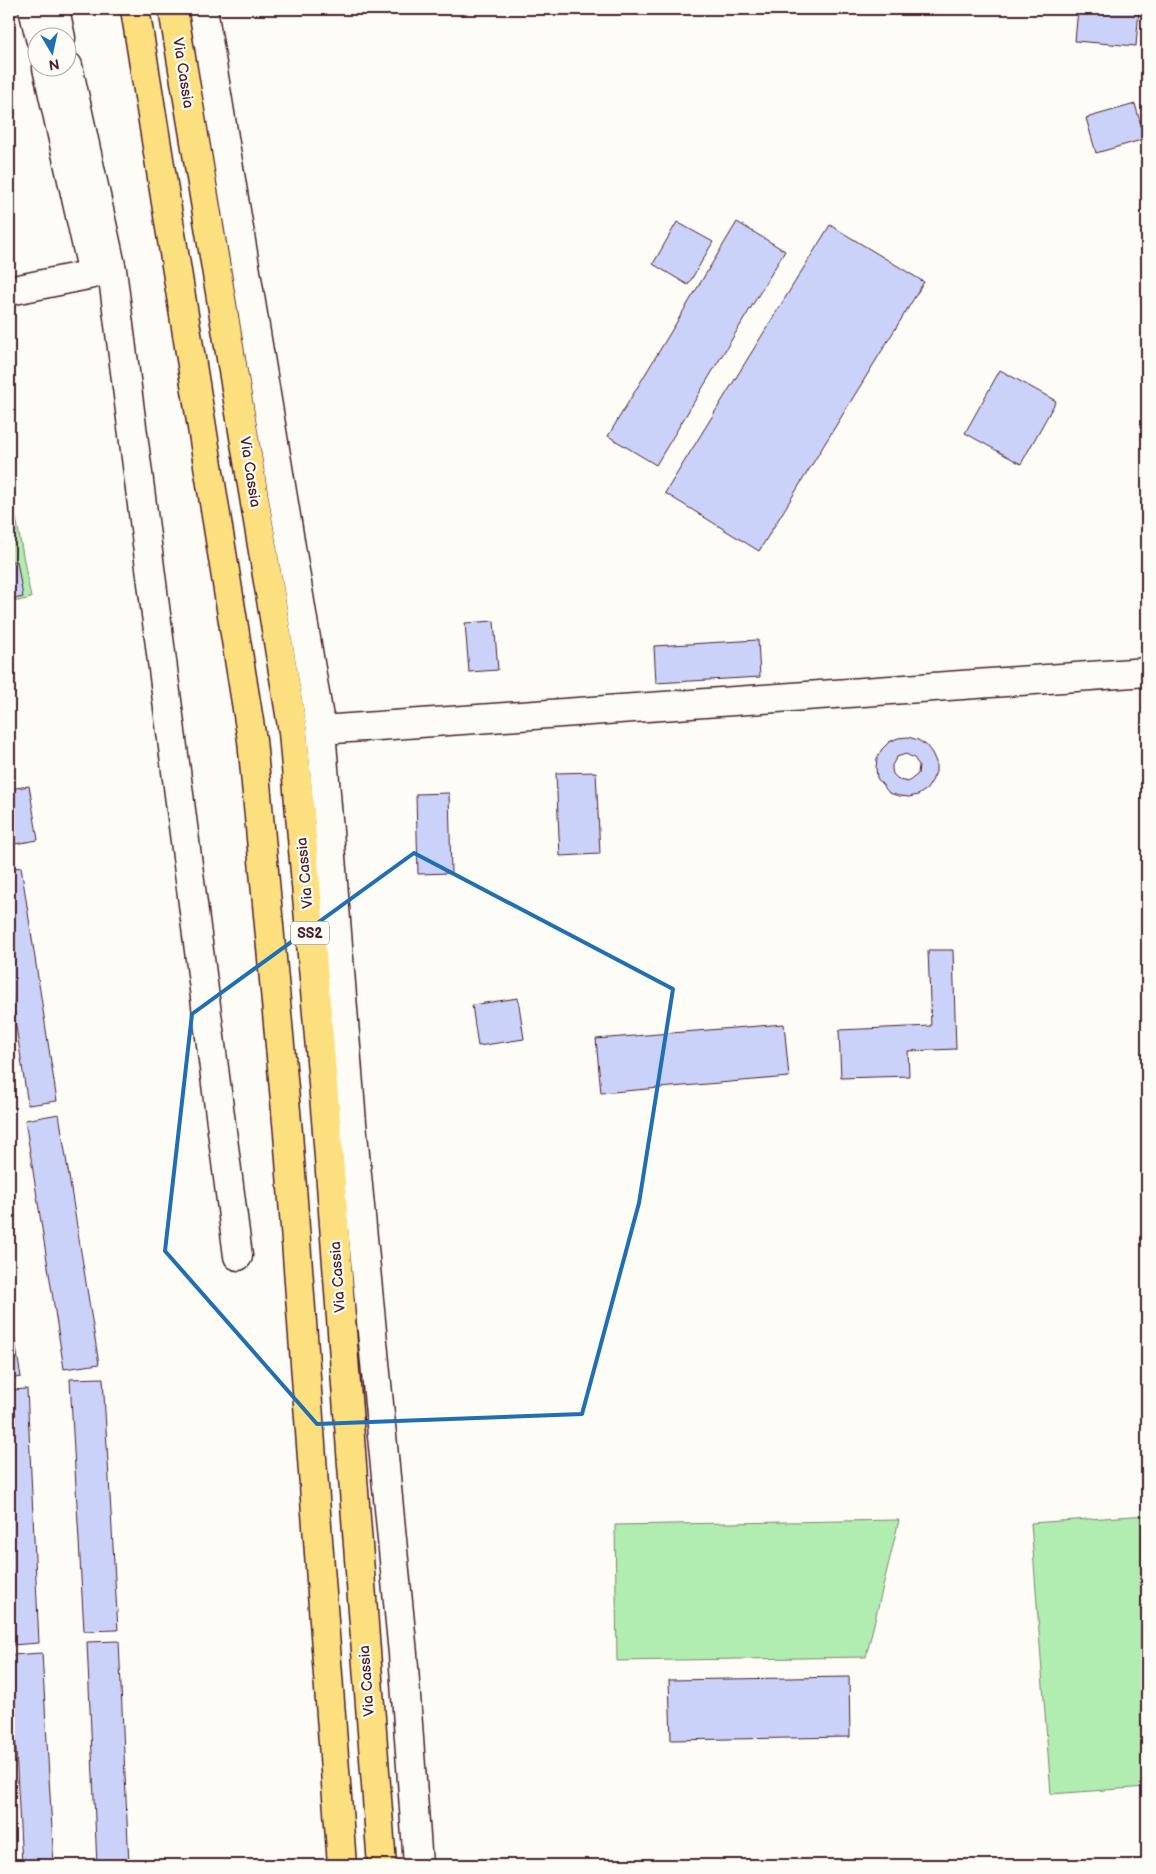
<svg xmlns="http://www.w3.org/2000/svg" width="1156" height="1874" font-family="'Balsamiq Sans',sans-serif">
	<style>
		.green { fill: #b1ecb1; stroke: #7e866e }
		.building { fill: #cbd2fa; stroke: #4a1f2b; fill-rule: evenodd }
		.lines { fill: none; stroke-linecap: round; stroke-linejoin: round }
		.street-casing { stroke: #4a1f2b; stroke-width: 31 }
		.secondary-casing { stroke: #4a1f2b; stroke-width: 31 }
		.highway-casing { stroke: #4a1f2b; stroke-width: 31 }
		.street { stroke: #fdfcf7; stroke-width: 28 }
		.secondary { stroke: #fdfcf7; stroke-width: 28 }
		.highway { stroke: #fce080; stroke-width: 28 }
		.marked { fill: none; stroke: #1f6fb2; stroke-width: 4; stroke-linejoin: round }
		.labels { text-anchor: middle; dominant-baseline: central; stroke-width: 4.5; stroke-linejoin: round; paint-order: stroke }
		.shield { fill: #fdfcf7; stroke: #806168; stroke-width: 1 }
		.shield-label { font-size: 14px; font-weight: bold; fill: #4a1f2b }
		.street-label { font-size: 15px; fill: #4a1f2b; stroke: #fdfcf7 }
	</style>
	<rect width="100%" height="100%" fill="#fdfcf7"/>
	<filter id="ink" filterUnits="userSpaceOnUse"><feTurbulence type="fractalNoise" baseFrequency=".02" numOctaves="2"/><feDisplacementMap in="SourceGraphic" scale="10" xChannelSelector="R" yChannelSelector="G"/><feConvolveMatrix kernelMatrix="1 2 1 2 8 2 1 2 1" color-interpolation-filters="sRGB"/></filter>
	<g filter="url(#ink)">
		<path class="green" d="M9,480L31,598L9,603Z
			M1147,1515V1787L1051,1794L1031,1523Z
			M899,1520L866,1657L617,1661L615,1525Z"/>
		<path class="building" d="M1078,9H1139L1136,46L1075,41Z
			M1135,104L1145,139L1096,153L1086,118Z
			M677,222L713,242L688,285L653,264Z
			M737,222L785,251L656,465L608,436Z
			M830,225L924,282L759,551L665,493Z
			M1000,370L1056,401L1021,464L965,433Z
			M17,561L23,597L9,600V562Z
			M494,621L498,670L469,672L465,623Z
			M758,640L760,677L656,683L654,646Z
			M908,737L918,740L926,745L932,753L936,762V772L932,781L927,789L918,795L909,797L899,796L889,793L877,778L876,768L877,758L882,749L889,742L898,738ZM906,754L914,758L919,765L918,774L908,782L899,780L893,774L892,769V765L897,757Z
			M596,772L600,854L560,856L556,773Z
			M29,786L38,840L9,845V789Z
			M449,793L451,873L418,874L416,794Z
			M21,867L57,1101L28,1105L9,980V869Z
			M928,950H953L956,1049L908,1051L909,1076L841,1078L839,1030L931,1026Z
			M518,998L524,1039L478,1046L472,1005Z
			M784,1024L789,1077L601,1093L596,1039Z
			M59,1114L99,1364L64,1369L25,1120Z
			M9,1306L21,1377L9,1379Z
			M103,1378L118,1630L84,1631L70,1379Z
			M27,1389L39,1643L11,1645L9,1597V1390Z
			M119,1641L129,1865H97L87,1642Z
			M42,1653L54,1865H22L11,1655Z
			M849,1677L850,1737L671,1740L669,1680Z"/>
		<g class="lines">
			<g class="street-casing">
				<path id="street" d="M33,9L40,38
					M55,9L61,38
					M68,66L112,270L238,1256
					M9,291L93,274L47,68
					M321,730L1147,672"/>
			</g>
			<g class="secondary-casing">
				<path id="secondary" d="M203,9L321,730L352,1123L403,1654L418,1865"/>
			</g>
			<g class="highway-casing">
				<path id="highway" d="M135,9L252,740L288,1133L342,1865
					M173,9L293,732L327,1131L382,1865"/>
			</g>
			<use href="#street" class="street"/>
			<use href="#secondary" class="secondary"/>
			<use href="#highway" class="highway"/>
		</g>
	</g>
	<path class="marked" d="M414,853L673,989L639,1203L582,1414L317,1424L165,1251L192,1014Z"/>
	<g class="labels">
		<rect class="shield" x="291" y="921.5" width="38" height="23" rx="4"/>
		<g class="shield-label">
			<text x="310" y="933">SS2</text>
		</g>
		<g class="street-label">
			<text transform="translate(183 73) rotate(81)">Via Cassia</text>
			<text transform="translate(250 472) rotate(81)">Via Cassia</text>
			<text transform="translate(305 873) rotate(-95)">Via Cassia</text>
			<text transform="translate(338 1277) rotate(-94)">Via Cassia</text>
			<text transform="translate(367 1681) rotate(-94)">Via Cassia</text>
		</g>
	</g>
	<rect width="1156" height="1874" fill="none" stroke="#fdfcf7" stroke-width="30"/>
	<rect x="15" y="15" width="1126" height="1844" fill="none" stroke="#4a1f2b" stroke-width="2" filter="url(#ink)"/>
	<g transform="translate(52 52) rotate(171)"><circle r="24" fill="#fdfcf7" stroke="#b5a4a5"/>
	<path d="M0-4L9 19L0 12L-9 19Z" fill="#1f6fb2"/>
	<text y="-8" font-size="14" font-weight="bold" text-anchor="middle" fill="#4a1f2b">N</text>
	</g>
</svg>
